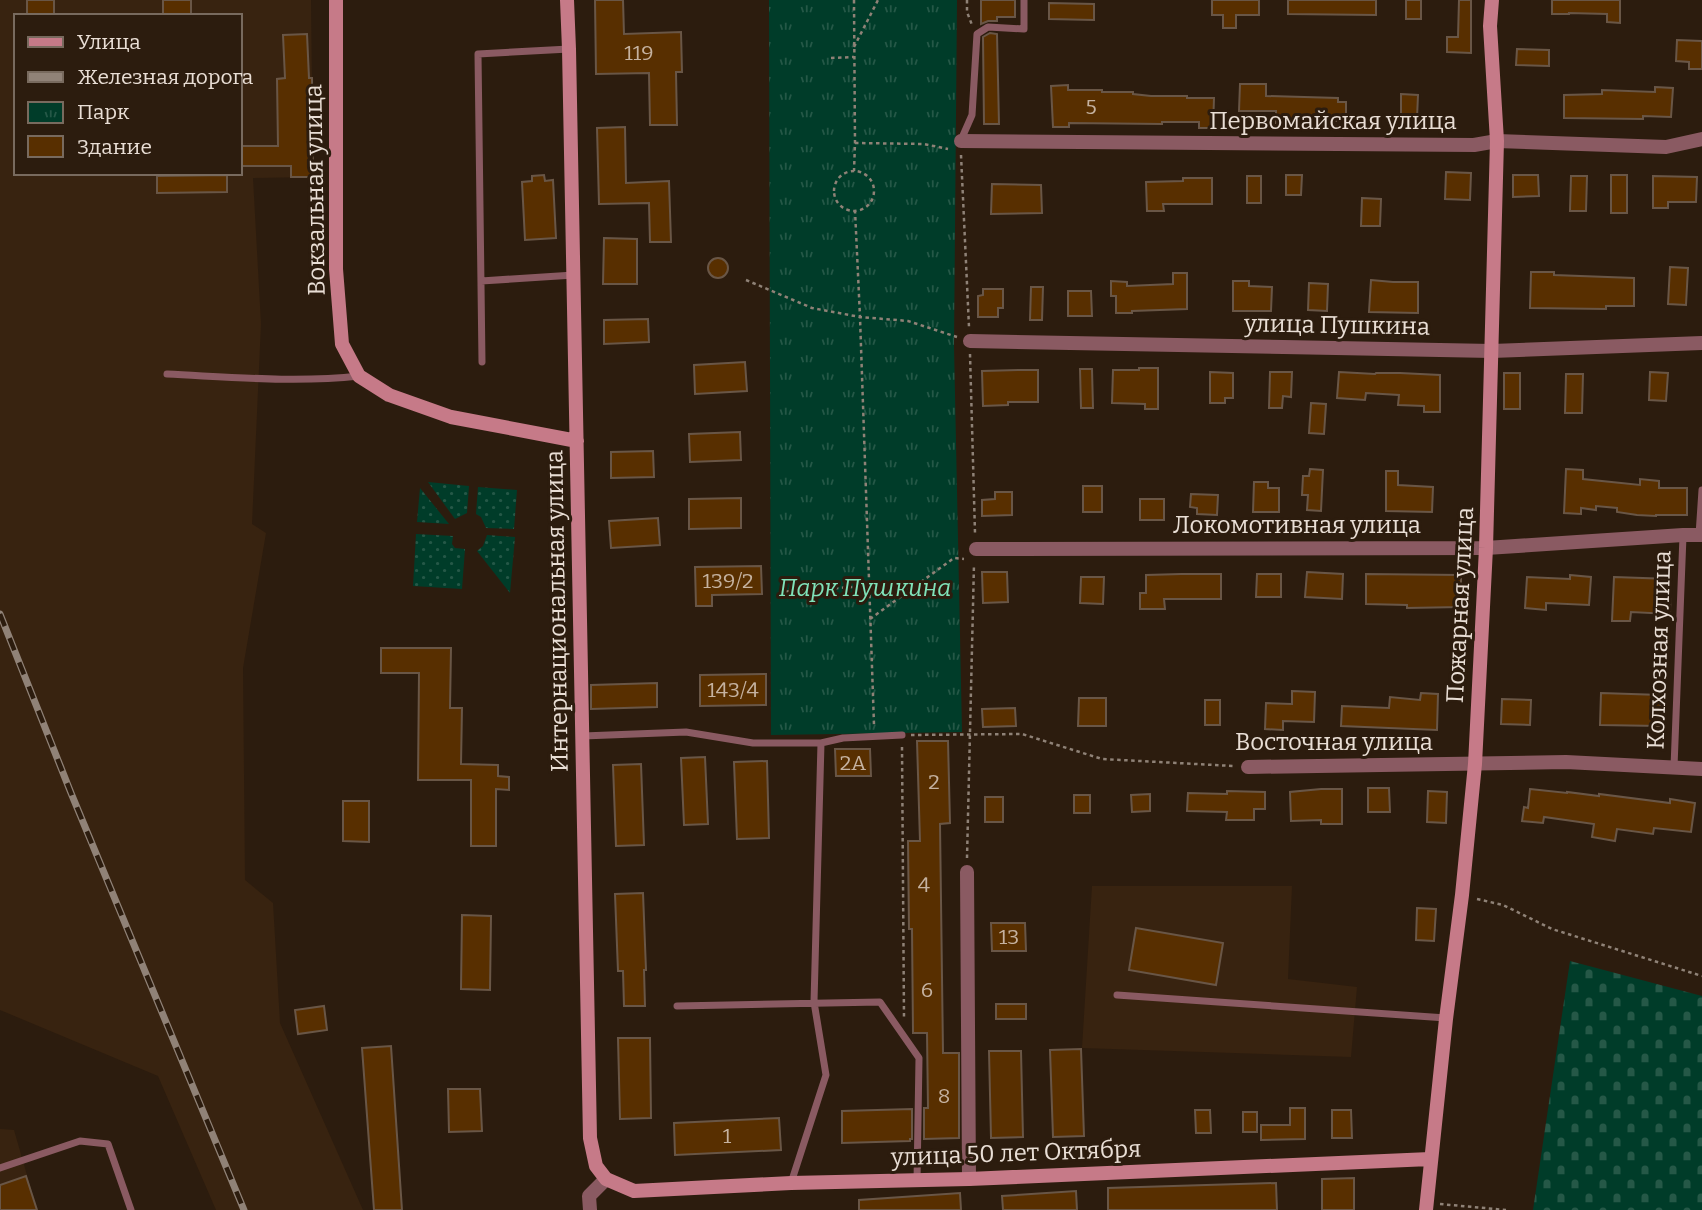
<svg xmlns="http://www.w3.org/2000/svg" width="1702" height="1210" font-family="Bitter,serif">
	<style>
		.built { fill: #382310; fill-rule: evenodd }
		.grass { fill: url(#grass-dots) }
		.cemetery { fill: url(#cemetery-stones) }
		.park { fill: url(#park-tufts) }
		.building { fill: #582f00; stroke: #695646; stroke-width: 2 }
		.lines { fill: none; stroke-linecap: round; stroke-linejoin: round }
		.path { stroke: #8f8277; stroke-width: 2.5; stroke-dasharray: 3.5 3.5; stroke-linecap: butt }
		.lane { stroke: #8a5a62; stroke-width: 7 }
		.street { stroke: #8a5a62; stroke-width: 14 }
		.secondary { stroke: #c67a88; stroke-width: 14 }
		.rail-casing { stroke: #908277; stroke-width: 7 }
		.rail { stroke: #2c1c0e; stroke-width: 4.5; stroke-dasharray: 13; stroke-linecap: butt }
		.labels { text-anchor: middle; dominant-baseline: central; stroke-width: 6; stroke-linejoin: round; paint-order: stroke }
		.number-label { font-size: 21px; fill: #c5b2a0 }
		.street-label { font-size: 24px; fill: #e9ded5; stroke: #2c1c0e }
		.park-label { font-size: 24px; font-style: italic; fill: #7fe2b9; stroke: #2c1c0e }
	</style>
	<defs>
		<pattern id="grass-dots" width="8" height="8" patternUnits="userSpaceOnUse" patternTransform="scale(1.75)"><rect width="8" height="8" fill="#003c29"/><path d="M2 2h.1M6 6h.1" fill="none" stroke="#255847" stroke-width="1.8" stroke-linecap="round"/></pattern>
		<pattern id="cemetery-stones" width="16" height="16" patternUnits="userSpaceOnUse" patternTransform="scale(1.75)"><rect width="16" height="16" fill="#003c29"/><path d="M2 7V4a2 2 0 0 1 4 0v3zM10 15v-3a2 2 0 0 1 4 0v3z" fill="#255847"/></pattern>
		<pattern id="park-tufts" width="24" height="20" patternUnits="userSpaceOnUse" patternTransform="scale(1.75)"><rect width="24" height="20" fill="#003c29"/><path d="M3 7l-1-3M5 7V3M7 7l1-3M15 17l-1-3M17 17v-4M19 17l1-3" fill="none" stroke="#255847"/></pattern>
	</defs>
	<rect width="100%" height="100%" fill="#2c1c0e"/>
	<path class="built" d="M0,0H311L313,177L253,178L261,324L252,524L266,533L243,668L245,880L273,903L280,1023L363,1210H216L158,1076L0,1010ZM16,16H240V173H16Z
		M1092,886H1292L1288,979L1357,987L1351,1057L1082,1048Z
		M0,1129L14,1130L37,1210H0Z"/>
	<path class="grass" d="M428,482L469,486L467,513L455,519Z
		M478,487L517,490L514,529L486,528L481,517L476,514Z
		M420,488L449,524L417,522Z
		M416,534L453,536L452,544L455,548L465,549L462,589L413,586Z
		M487,535L515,537L510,593L477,551L483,546Z"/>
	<path class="cemetery" d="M1570,961L1702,996V1210H1533Z"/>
	<path class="park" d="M769,0H957L954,346L962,732L771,735Z"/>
	<path class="building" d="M27,0H54V16H27Z
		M163,0H191V16H163Z
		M595,0H623L624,34L681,32L682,72H676L677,125H650L649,73L596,74Z
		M981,0H1015V17H997V21H988L981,24Z
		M1212,0H1259V15H1236V28H1223V15H1212Z
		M1288,0H1376V15L1288,14Z
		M1406,0H1421V19H1406Z
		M1459,0H1471V53L1447,52V37H1458Z
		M1552,0H1620V23L1607,22V14L1569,13V14H1552Z
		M1049,3L1094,4V20L1049,19Z
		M990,33L997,34L999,124H984L983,37Z
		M307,34L309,78H312L313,177H291V166H240V146H278L277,79L285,78L283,35Z
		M1677,40L1702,41V69H1689V62L1676,61Z
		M1517,49L1549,50V66L1516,65Z
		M1240,84H1266V96L1338,98V102H1346V121H1311V123H1276V111H1239Z
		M1068,85V90H1102V92H1133V94L1151,96H1187V98H1214L1213,128H1199V122H1162V124L1069,123V127H1053L1051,86Z
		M1655,87L1673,88L1671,117L1643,116V119L1564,118V95L1602,94V90L1655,92Z
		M1401,94L1418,95L1417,118L1401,117Z
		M625,127L626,183L669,181L671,242H650L649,203L599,204L597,128Z
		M1446,172L1471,173L1470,200L1445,199Z
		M227,175V192L157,193V176Z
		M544,175L545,181L553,180L556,238L525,240L522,182L532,181V176Z
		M1286,175H1302L1301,195H1286Z
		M1513,175H1538L1539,196L1513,197Z
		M1611,175H1627V213H1611Z
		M1247,176H1261V203H1247Z
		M1571,176H1587L1586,211H1570Z
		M1653,176L1697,177L1696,202H1668V208H1653Z
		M1183,178H1212V204H1163L1164,211H1147L1146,182L1183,181Z
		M992,184L1041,185L1042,213L991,214Z
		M1362,198L1381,199L1380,226H1361Z
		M604,238L637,239V284H603Z
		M708 268a10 10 0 1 1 20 0a10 10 0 1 1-20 0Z
		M1670,267L1688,268L1686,305L1668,304Z
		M1531,272H1554V275L1634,278V306H1606V309L1530,308Z
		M1173,273H1187V309L1132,311V313H1116V296H1111V281L1127,282V286L1173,284Z
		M1371,280L1393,282H1418V313L1369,312Z
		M1233,281H1249V286L1272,287L1271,311H1233Z
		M1309,283L1328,284L1327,311L1308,310Z
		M1031,287H1043L1042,320H1030Z
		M983,289H1003V308H998V317H978V296L983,295Z
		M1068,291H1091L1092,316H1068Z
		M648,319L649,342L604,344V320Z
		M745,362L747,391L695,394L694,365Z
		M1139,368H1158V409H1145V404L1112,403L1113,370H1139Z
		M1080,369H1092L1093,408H1081Z
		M1018,370H1038V402H1008V405L983,406L982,371Z
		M1210,372L1233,373V398H1225V403H1210Z
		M1270,372H1292L1291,397L1283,396L1282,408H1269Z
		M1339,372L1375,374L1376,373H1400L1440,375V412H1424V406L1398,405L1399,395L1366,393L1365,400L1337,398Z
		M1650,372L1668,373L1666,401L1649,400Z
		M1504,373H1520V409H1504Z
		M1566,374H1583L1582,413H1565Z
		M1311,403L1326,404L1324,434L1309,433Z
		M740,432L741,460L690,462L689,434Z
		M653,451L654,477L611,478V452Z
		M1310,469L1323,470L1321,511L1307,510L1308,495H1302L1303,476H1309Z
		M1566,469L1583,470V479L1640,485V479L1659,481V488H1687V515H1656V516L1637,515L1617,512V508L1596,506V510L1581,508V514L1564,513Z
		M1386,471H1398V485L1433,487L1432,512L1386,511Z
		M1254,482H1268V488H1279V512H1253Z
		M1083,486H1102V512H1083Z
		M995,492H1012V515L982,516V500L995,499Z
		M1191,494L1218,495L1217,515L1197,514V508L1190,507Z
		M741,498V528L689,529V499Z
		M1140,499H1164V520H1140Z
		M658,518L660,545L611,548L609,521Z
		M761,566L762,594L712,595V606H696L695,567Z
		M982,572H1007L1008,602L983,603Z
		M1307,572L1343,574L1342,599L1305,597Z
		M1181,574H1221V599H1164L1165,609H1140V593H1146V575Z
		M1257,574H1281V597H1256Z
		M1366,574L1461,575V607L1407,608V605L1366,604Z
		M1570,575L1591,577L1589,605L1546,603V610L1525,608L1527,577L1570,579Z
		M1081,577H1104L1103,604L1080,603Z
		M1614,577L1671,579L1670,614L1631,612L1630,621H1612Z
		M381,648H451L450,708H462L461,764L498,765V776L509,777V790L496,789V846H471V780H418L419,673H381Z
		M766,674V705L700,706V675Z
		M657,683V707L591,709V685Z
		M1292,691L1315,692L1314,722L1283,721V730L1265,729L1266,703L1292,704Z
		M1421,693L1438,694L1437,730L1341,726L1342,706L1389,708L1390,697L1420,700Z
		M1601,693L1661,695L1660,726L1600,725Z
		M1079,698H1106V726H1078Z
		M1502,699L1531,700L1530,725L1501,724Z
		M1205,700H1220V725H1205Z
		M1015,708L1016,726L983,727L982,709Z
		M917,741H948L950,823L940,824L943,1053H959V1138L924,1139V1108H928L927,1033H913L912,929H909L908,841H920Z
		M835,749H870L871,776H836Z
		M705,757L708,824L684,825L681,758Z
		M767,761L769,838L737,839L734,762Z
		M641,764L644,845L616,846L613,765Z
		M1368,788H1389L1390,812H1368Z
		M1321,789H1342V824H1321V820L1291,821L1290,792Z
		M1530,789L1567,793V792L1599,796V794L1670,803V799L1695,803L1691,832L1654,828L1653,834L1617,829L1615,841L1592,837L1594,824L1544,817L1543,823L1522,821L1524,807L1528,808Z
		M1227,791L1265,792V809H1254V820H1226L1227,812L1187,811L1188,793L1227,794Z
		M1428,791L1447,792L1446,823L1427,822Z
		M1150,794V811L1132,812L1131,795Z
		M1074,795H1090V813H1074Z
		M985,797H1003V822H985Z
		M343,801H369V842L343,841Z
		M643,893L646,970H644L645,1006H624L623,971H618L615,894Z
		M1417,908L1436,909L1434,941L1416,940Z
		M462,915L491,916L490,990L461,989Z
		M991,923H1025L1026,951H992Z
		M1136,928L1223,943L1216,985L1129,970Z
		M996,1004H1026V1019H996Z
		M324,1006L327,1030L298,1034L295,1010Z
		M618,1038H650L651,1118L620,1119Z
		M391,1046L402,1210H374L362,1048Z
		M1081,1049L1084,1136L1053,1137L1050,1050Z
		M989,1051H1021L1023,1137L991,1138Z
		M448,1089H480L482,1131L449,1132Z
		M1290,1108H1305V1139L1261,1140V1125H1290Z
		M912,1109V1139H910V1141L842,1143V1111Z
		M1195,1110H1210L1211,1133H1196Z
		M1332,1110H1351L1352,1138H1332Z
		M1243,1112H1257V1132H1243Z
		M779,1118L781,1150L675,1155L674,1123Z
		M26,1176L37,1210H0V1185Z
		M1354,1178V1210H1322V1179Z
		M1276,1183L1277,1210H1108V1188Z
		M1076,1191L1077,1210H1003L1002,1196Z
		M960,1193L961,1210H859V1200Z"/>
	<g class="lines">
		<path class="path" d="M854,0L855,143L854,171
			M967,0V12L972,25
			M854,47L878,0
			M831,58L854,57
			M855,143L924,144L948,149
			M961,155L969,327
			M834 191a20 20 0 1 1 40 0a20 20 0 1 1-40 0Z
			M855,210L860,317L874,725
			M746,280L812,308L860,317L908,321L957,337
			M970,354L975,533
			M779,592L869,586
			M870,619L954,558L964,559
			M911,735L1022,734L1102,759L1233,766
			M902,747L904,1017
			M967,858L974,564
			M1477,899L1503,905L1552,929L1702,976
			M1440,1204L1506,1210"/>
		<path class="lane" d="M961,140L972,115L977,34L988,27L1024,29V0
			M481,281L574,275
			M482,362L478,54L569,49
			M167,374C231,377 296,383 359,376
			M1699,535L1702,490
			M583,736L686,732L753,743H821L843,738L902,735
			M1674,767L1683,536
			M1117,995L1446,1018
			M677,1006L880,1002L919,1058L917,1181
			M0,1168L80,1141L108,1144L131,1210
			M791,1183L826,1075L814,1002L821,743"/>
		<path class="street" d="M961,141L1474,145L1497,141L1666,147L1702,139
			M970,341L1492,351L1702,343
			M976,549L1486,548L1683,535H1702
			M1248,767L1566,762L1702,769
			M967,872L969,1179
			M590,1210L589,1196L606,1179"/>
		<path class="secondary" d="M336,0V269L342,344L359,376L389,395L451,417L577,441
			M567,0L569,49L590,1138L596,1166L606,1179L634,1191L791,1183L969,1179L1430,1159
			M1426,1210L1446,1019L1462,895L1475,764L1486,548L1497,141L1490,26L1492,0"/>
		<g class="rail-casing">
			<path id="rail" d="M0,614L71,793L244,1210"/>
		</g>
		<use href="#rail" class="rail"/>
	</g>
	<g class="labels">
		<g class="number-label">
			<text x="639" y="53">119</text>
			<text x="1091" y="107">5</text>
			<text x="728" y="581">139/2</text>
			<text x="733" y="690">143/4</text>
			<text x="853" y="763">2А</text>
			<text x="934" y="782">2</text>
			<text x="924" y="885">4</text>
			<text x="1009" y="937">13</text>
			<text x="927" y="990">6</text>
			<text x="944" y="1096">8</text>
			<text x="727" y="1136">1</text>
		</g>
		<g class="street-label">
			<text x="1333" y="121">Первомайская улица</text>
			<text transform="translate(315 190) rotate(-91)">Вокзальная улица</text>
			<text transform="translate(1337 325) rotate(1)">улица Пушкина</text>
			<text x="1297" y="525">Локомотивная улица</text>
			<text transform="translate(1460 605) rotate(-87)">Пожарная улица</text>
			<text transform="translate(557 611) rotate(-91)">Интернациональная улица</text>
			<text transform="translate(1659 650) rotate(-88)">Колхозная улица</text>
			<text x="1334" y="742">Восточная улица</text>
			<text transform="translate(1016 1153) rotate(-2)">улица 50 лет Октября</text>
		</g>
		<g class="park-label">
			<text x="865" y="588">Парк Пушкина</text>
		</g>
	</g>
	<rect x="14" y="14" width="228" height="161" fill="#2c1c0e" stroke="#786a5e" stroke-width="2"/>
	<rect x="28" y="37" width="35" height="10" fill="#c67a88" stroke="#786a5e" stroke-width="2"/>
	<text x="77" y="49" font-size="21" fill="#e9ded5">Улица</text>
	<rect x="28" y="72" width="35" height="10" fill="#908277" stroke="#786a5e" stroke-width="2"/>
	<text x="77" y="84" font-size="21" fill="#e9ded5">Железная дорога</text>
	<rect x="28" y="102" width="35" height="21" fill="url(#park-tufts)" stroke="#786a5e" stroke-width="2"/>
	<text x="77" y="119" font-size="21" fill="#e9ded5">Парк</text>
	<rect x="28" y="136" width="35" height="21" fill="#582f00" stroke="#786a5e" stroke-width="2"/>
	<text x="77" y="154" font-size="21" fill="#e9ded5">Здание</text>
</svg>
